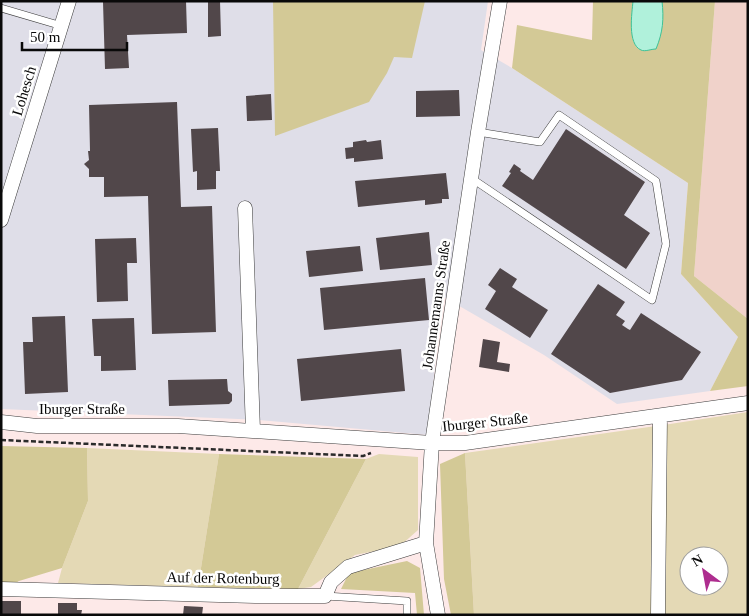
<svg xmlns="http://www.w3.org/2000/svg" width="749" height="616" font-family="'Times New Roman',serif">
	<style>
		.industrial { fill: #dfdee8 }
		.farmland { fill: #f0d2ca }
		.green { fill: #e4d9b5; fill-rule: evenodd }
		.forest { fill: #d3c996 }
		.water { fill: #b0f1db; stroke: #3dc298 }
		.building { fill: #51474a }
		.lines { fill: none; stroke-linecap: round; stroke-linejoin: round }
		.lane-casing { stroke: #3c3c3c; stroke-width: 8 }
		.street-casing { stroke: #3c3c3c; stroke-width: 15 }
		.path { stroke: #2b2b2b; stroke-width: 2.5; stroke-dasharray: 5 2.5; stroke-linecap: butt }
		.lane { stroke: #fff; stroke-width: 7 }
		.street { stroke: #fff; stroke-width: 14 }
		.labels { text-anchor: middle; dominant-baseline: central; stroke-width: 5; stroke-linejoin: round; paint-order: stroke }
		.street-label { font-size: 15px; fill: #090909; stroke: #fff }
	</style>
	<rect width="100%" height="100%" fill="#fde9e8"/>
	<path class="industrial" d="M1,1H488L481,50L512,68L688,183L681,274L738,337L710,391L617,404L544,355L442,296L428,435L259,420L1,409Z"/>
	<path class="farmland" d="M715,1H748V319L694,276Z"/>
	<path class="green" d="M748,412V615H474L465,453L670,424ZM689,556H719V586H689Z
		M87,448L219,454L198,587L58,583L62,568L88,501Z
		M379,454L418,457V530L400,546L355,555L311,587L298,589L366,459Z"/>
	<path class="forest" d="M273,1H425L412,58L394,57L387,73L369,102L275,136Z
		M593,1H715L694,276L748,319V386L710,391L738,337L681,274L688,183L512,68L517,25L592,40Z
		M1,446L87,448L88,501L62,568L19,581L1,591Z
		M465,453L474,615H451L444,579L440,464Z
		M219,454L366,459L298,589L198,587Z
		M407,561L420,568L424,615H417L415,593L341,589L349,573Z"/>
	<path class="water" d="M633,1H662C664,19 663,32 656,49C651,49 645,52 641,50C627,44 632,13 633,1Z"/>
	<path class="building" d="M131,1H186L187,33L127,35L129,68L105,69L103,2Z
		M208,1H220L221,36L208,37Z
		M459,90L460,116L416,117V91Z
		M271,94L272,120L247,121L246,96Z
		M177,102L181,207L212,206L216,332L152,334L148,196L104,197V177H89V169L84,164L89,160L88,151H90L89,105Z
		M218,128L220,171H216V189L197,190V171L193,172L191,129Z
		M566,129L645,182L624,215L650,233L626,269L502,186L511,173L509,172L514,164L521,169L520,171L533,180Z
		M366,140L367,142L381,140L383,159L354,162V158L346,159L345,148L353,147V142Z
		M446,173L449,199H442V203L425,205V200L358,207L355,181Z
		M429,232L432,265L380,270L376,238Z
		M136,238L137,263H127L128,301L97,302L95,239Z
		M360,246L363,271L309,277L306,251Z
		M500,268L517,279L512,287L548,310L530,338L485,309L496,291L488,285Z
		M425,278L429,320L324,330L320,288Z
		M598,284L625,302L616,315L625,321L622,325L628,329L630,330L641,313L701,352L682,380L610,393L551,354Z
		M65,316L68,392L25,394L23,342H33L32,317Z
		M134,318L136,370L101,371V356H94L92,319Z
		M483,339L500,342L497,362L510,364L509,372L479,367Z
		M401,349L405,391L301,401L297,359Z
		M227,379L228,391L232,394V401L229,404L169,406L168,380Z
		M2,601H21V615H1Z
		M58,603H77V610H82L81,615H58Z
		M184,606L203,607L202,615H183Z"/>
	<g class="lines">
		<g class="lane-casing">
			<path id="lane" d="M1,8L62,26
				M471,178L652,300L666,244L656,181L559,115L540,142L478,132
				M325,596L407,601V615"/>
		</g>
		<g class="street-casing">
			<path id="street" d="M245,208L253,430
				M1,220L69,1
				M1,422L37,426H178L432,443H465L748,403
				M1,589L255,596H325L331,582L348,567L426,543
				M438,615L426,543L432,443L478,132L500,1
				M658,615L660,416"/>
		</g>
		<path class="path" d="M1,440L363,456L371,453"/>
		<use href="#lane" class="lane"/>
		<use href="#street" class="street"/>
	</g>
	<g class="labels">
		<g class="street-label">
			<text transform="translate(24 91) rotate(-73)">Lohesch</text>
			<text transform="translate(436 305) rotate(-82)">Johannemanns Straße</text>
			<text x="82" y="409">Iburger Straße</text>
			<text transform="translate(485 422) rotate(-6)">Iburger Straße</text>
			<text transform="translate(223 578) rotate(1)">Auf der Rotenburg</text>
		</g>
	</g>
	<rect width="749" height="616" fill="none" stroke="#090909" stroke-width="5"/>
	<g transform="translate(704 571) rotate(328)"><circle r="24" fill="#ffffff" stroke="#9d9d9d"/>
	<path d="M0-4L9 19L0 12L-9 19Z" fill="#ae2d8f"/>
	<text y="-8" font-size="14" font-weight="bold" text-anchor="middle" fill="#090909">N</text>
	</g>
	<path d="M22 42v8h105v-8" fill="none" stroke="#090909" stroke-width="2.5"/>
	<text x="30" y="42" font-size="15" fill="#090909" stroke="#ffffff" stroke-width="4" paint-order="stroke">50 m</text>
</svg>
